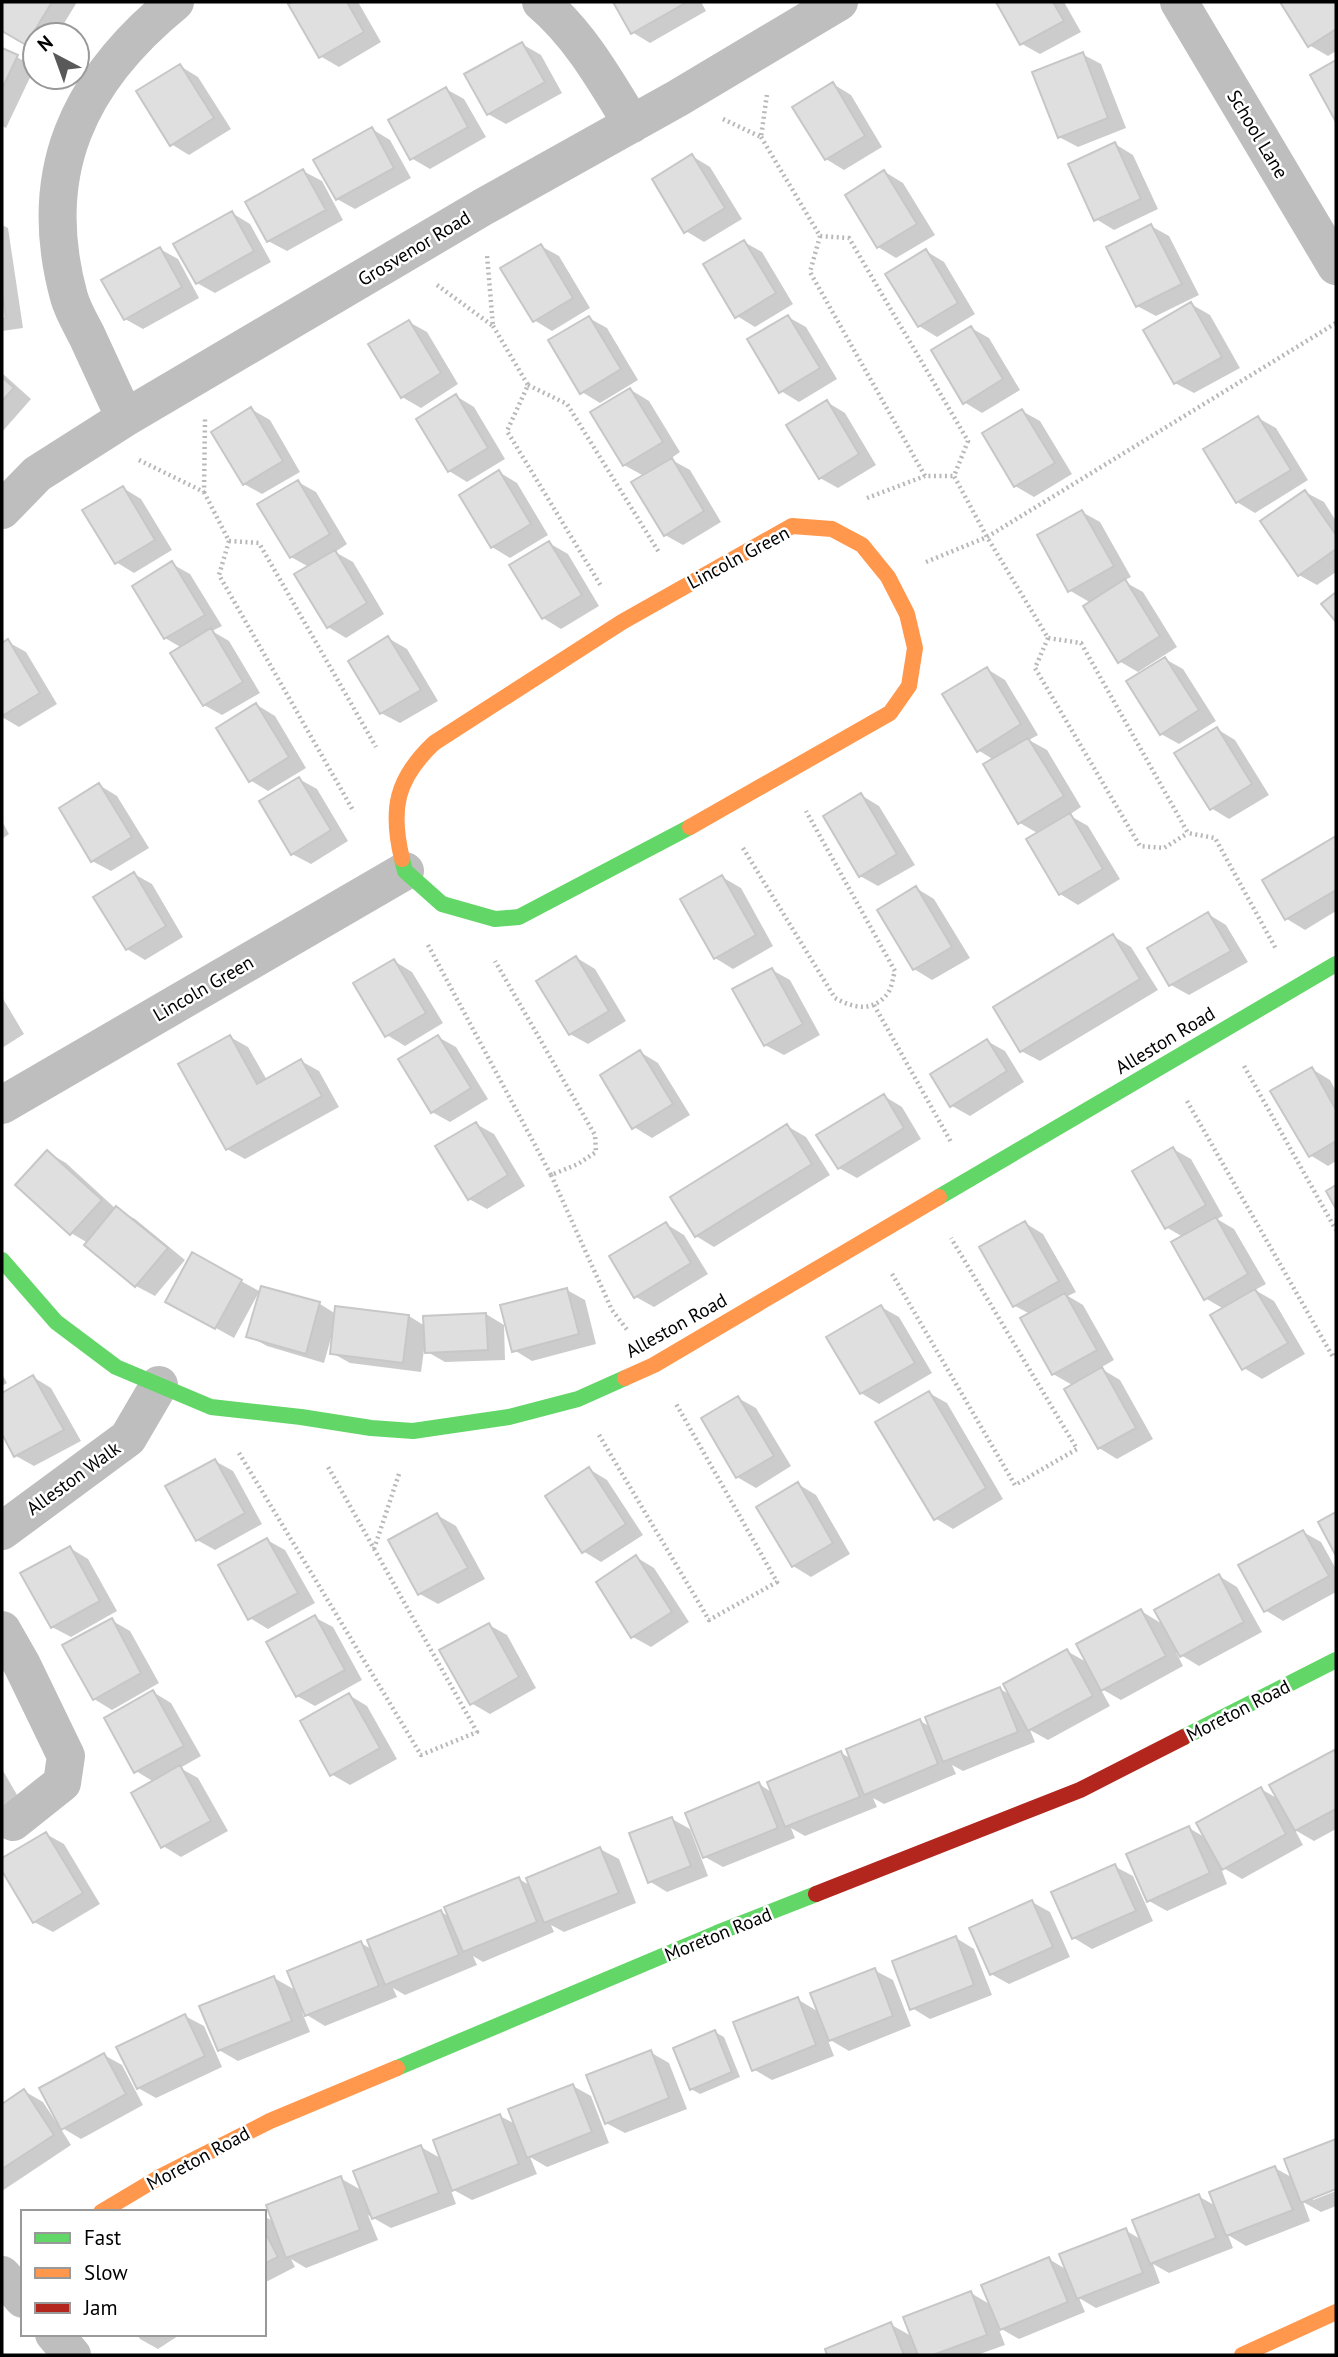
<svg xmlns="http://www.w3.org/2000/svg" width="1338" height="2357" font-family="'PT Sans',sans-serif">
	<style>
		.shadow { fill: #0003 }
		.building { fill: #dfdfdf; stroke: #c7c7c7; stroke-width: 2 }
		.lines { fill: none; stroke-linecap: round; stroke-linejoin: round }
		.path { stroke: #b9b9b9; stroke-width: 4.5; stroke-dasharray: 2 3.5; stroke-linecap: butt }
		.street { stroke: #bebebe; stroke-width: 38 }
		.fast { stroke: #63d668; stroke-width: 16 }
		.slow { stroke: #ff974d; stroke-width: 16 }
		.jam { stroke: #b3261e; stroke-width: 16 }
		.labels { text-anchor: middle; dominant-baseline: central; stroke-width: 5; stroke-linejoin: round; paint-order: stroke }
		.street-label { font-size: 19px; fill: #000; stroke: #fff }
	</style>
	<rect width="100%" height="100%" fill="#fff"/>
	<path class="shadow" d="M2,2H77L57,35H35V48L2,29Z
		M295,2H358L381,42L339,67L320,56L291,5Z
		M615,2H701L706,11L650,43L632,32Z
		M998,2H1064L1081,32L1040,54L1022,44Z
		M1282,2H1336V51L1328,56L1309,45Z
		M522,44L541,55L562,93L506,124L488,114Z
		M2,49L35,67L6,128L2,126Z
		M1082,54L1101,64L1126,128L1078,147L1059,137Z
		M180,66L198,77L231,129L189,155L171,144Z
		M833,84L851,95L882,147L844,170L826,159Z
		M446,89L464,99L486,137L430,169L411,158Z
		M372,129L390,140L411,178L355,209L337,199Z
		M1115,144L1133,155L1158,209L1114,230L1096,219Z
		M692,156L710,167L742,219L704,242L686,231Z
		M303,171L322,181L343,220L287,251L268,241Z
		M885,172L903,183L935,235L896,258L878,247Z
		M232,213L250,224L271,262L215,293L197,283Z
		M2,225L8,228L23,328L2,331Z
		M1151,226L1169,236L1199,295L1156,316L1137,306Z
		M744,242L762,252L793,304L755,327L737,316Z
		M541,246L559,256L590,308L552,331L534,320Z
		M160,249L178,259L199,298L143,329L125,319Z
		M926,251L944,262L975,314L937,337L919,326Z
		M1191,304L1210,315L1240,368L1194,393L1175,383Z
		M788,317L806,327L837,379L799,402L781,391Z
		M589,318L607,328L638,380L600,403L582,392Z
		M409,322L427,332L458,384L421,408L402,397Z
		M971,328L989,338L1020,390L982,413L964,402Z
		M2,373L31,399L2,432Z
		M631,390L649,401L680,452L670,459L690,470L721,522L683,545L665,535L644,476L624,465Z
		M456,396L474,407L505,459L467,482L449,471Z
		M827,402L845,413L876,465L838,488L820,478Z
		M251,409L270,420L300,472L262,494L244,484Z
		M1022,411L1040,421L1072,474L1034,497L1015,486Z
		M1258,418L1276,428L1308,480L1255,513L1237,502Z
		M499,472L517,483L548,535L510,558L492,547Z
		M298,482L316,492L347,544L335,552L353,562L384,614L346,638L328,627L309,567L291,557Z
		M123,488L141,499L172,550L134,573L116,562Z
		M1305,492L1324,502L1336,521V572L1317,585L1299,575Z
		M1082,512L1100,522L1131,577L1123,581L1143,592L1177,647L1138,672L1119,661L1091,603L1069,590Z
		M549,543L568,554L599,606L561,629L543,618Z
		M172,564L190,574L222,626L212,631L229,641L260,693L222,715L204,705L182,648L165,638Z
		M388,638L407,649L438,701L400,723L381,713Z
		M8,642L26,652L57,704L19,727L2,717V645Z
		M1165,659L1183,669L1216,721L1179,744L1161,734Z
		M987,669L1005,680L1038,735L1029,740L1047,750L1081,807L1069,815L1088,826L1120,879L1078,905L1060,894L1039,834L1020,823L994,760L978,750Z
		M257,705L275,716L306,768L268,791L250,780Z
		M1217,729L1235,740L1269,795L1229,819L1211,808Z
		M299,779L317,789L348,841L311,864L292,854Z
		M99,785L117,796L149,848L111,871L92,861Z
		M861,795L879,806L915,865L878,886L860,876Z
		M2,821L9,834L2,839Z
		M1336,838V911L1305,930L1287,919L1264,881Z
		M134,874L152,884L183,937L145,960L127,949Z
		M722,877L741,888L773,946L733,969L715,958Z
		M916,888L934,899L970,958L932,980L914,969Z
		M1208,914L1226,925L1248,962L1189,995L1171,985Z
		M1113,936L1131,947L1158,990L1040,1061L1021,1051Z
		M577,958L595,969L626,1021L588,1044L570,1034Z
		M394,961L412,972L443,1023L405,1046L387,1035Z
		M772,970L790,980L820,1035L784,1055L765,1045Z
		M2,997L24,1034L2,1048Z
		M230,1037L248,1047L267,1080L301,1061L319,1071L339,1107L245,1159L227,1149Z
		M438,1037L456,1047L488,1099L450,1122L432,1112Z
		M987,1041L1005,1051L1024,1082L970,1116L952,1106Z
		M640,1052L658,1063L690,1115L652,1138L634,1127Z
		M1312,1069L1330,1080L1336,1091V1161L1328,1166L1310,1155Z
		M884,1096L902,1107L921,1139L857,1178L839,1168Z
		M476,1124L494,1134L525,1186L487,1209L469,1199Z
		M787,1126L806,1137L830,1175L714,1247L696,1236Z
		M1173,1149L1191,1159L1223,1216L1217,1219L1234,1229L1266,1284L1255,1290L1274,1301L1305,1354L1262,1379L1244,1368L1224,1309L1205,1298L1183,1237L1166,1227Z
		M47,1152L66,1163L116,1209L135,1219L185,1260L155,1296L136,1286L88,1243L71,1233Z
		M1025,1223L1043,1234L1076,1292L1068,1296L1083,1305L1114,1360L1100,1368L1120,1380L1153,1439L1117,1459L1099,1448L1074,1386L1053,1374L1030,1314L1015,1306Z
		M666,1224L684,1235L708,1274L654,1307L636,1297Z
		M193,1255L261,1292L262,1288L320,1304L336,1314L409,1316L425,1326L486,1314L504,1325L505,1360L445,1362L424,1350L421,1372L350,1363L332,1353L333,1338H331L324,1363L267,1346L249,1336L259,1292L234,1338L167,1301Z
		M567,1290L585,1300L596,1344L532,1361L514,1350Z
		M881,1307L899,1317L932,1373L879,1404L861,1393Z
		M2,1374L7,1383L2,1386Z
		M33,1377L51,1388L81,1441L34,1466L16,1456L2,1431V1395Z
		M929,1393L947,1403L1003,1499L953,1529L935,1518Z
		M738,1398L756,1408L791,1466L756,1488L737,1477Z
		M215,1461L233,1471L262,1524L215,1550L197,1540Z
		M589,1469L607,1480L643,1535L601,1562L583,1551Z
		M798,1484L816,1495L850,1554L811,1577L793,1566Z
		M437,1515L456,1526L485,1579L438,1604L420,1594Z
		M1303,1532L1321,1542L1336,1569V1592L1283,1621L1265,1610Z
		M267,1540L285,1550L315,1603L268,1629L250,1618Z
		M70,1548L88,1559L117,1611L71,1637L52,1627Z
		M636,1557L654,1568L689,1622L651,1647L633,1637Z
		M1219,1576L1237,1587L1262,1632L1199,1666L1176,1652L1183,1666L1121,1700L1100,1688L1110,1706L1048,1740L1030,1730L1035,1742L963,1771L952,1765L956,1774L884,1804L873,1798L877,1807L805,1836L791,1828L795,1838L723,1867L705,1857L759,1784L773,1793L841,1753L852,1759L920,1721L931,1727L1000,1689L1011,1695L1067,1651L1088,1663L1141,1611L1164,1625Z
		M314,1617L333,1627L362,1680L315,1706L297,1696Z
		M111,1620L130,1631L159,1683L112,1710L94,1699Z
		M489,1625L507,1635L536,1688L490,1714L471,1703Z
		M153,1692L171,1703L201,1756L180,1768L198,1778L228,1831L181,1857L163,1846L154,1782L136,1771Z
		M349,1695L367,1706L397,1759L350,1785L331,1774Z
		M1334,1752L1336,1753V1829L1314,1841L1295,1830L1303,1845L1242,1879L1220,1866L1227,1884L1167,1911L1149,1901L1189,1828L1206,1838L1261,1789L1280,1800Z
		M2,1769L20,1800L2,1811Z
		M672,1819L690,1829L708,1876L667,1892L649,1881Z
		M46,1834L64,1844L100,1904L53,1932L34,1922L2,1868V1860Z
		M600,1849L619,1859L636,1903L564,1932L551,1925L554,1932L483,1962L473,1956L477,1965L405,1995L393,1988L397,1997L325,2026L302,2012L310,2032L238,2061L219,2050L274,1978L297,1991L361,1943L373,1950L441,1912L450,1917L519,1879L531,1886Z
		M1114,1866L1133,1876L1153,1921L1092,1949L1074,1938Z
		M1032,1902L1050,1912L1070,1957L1009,1984L991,1974Z
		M956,1938L974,1949L992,1995L930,2019L912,2008Z
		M874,1970L893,1980L911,2026L849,2051L827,2038L834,2056L772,2080L753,2069L797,1999L819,2012Z
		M185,2016L204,2026L222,2067L156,2098L138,2088Z
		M715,2032L724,2037L740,2077L700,2094L691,2089Z
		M650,2052L669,2063L687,2109L625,2133L606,2123Z
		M104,2055L122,2065L143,2105L81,2139L59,2126L71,2145L2,2191V2106L24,2091L43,2102L56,2122Z
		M573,2086L591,2096L609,2143L547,2167L530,2157L537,2174L472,2200L450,2188L456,2204L391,2228L368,2215L378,2240L306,2268L291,2259L295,2267L264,2283V2216L274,2222L340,2178L363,2191L421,2147L442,2159L500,2116L517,2125Z
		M1336,2141V2187L1313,2197V2200L1336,2191V2206L1321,2212L1303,2202L1310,2221L1246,2246L1228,2235L1233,2248L1169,2273L1153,2264L1160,2283L1096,2308L1079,2298L1085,2312L1019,2339L998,2327L1005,2345L977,2355H829L827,2350L890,2324L913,2337L971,2293L991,2305L1049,2259L1067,2270L1125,2230L1142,2240L1198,2196L1216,2206L1275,2168L1293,2178L1286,2160Z
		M137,2334H181L158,2349L140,2339Z"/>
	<path class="building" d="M2,2H52L26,45L2,31Z
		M292,2H347L364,32L319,58L288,4Z
		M613,2H687L631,34Z
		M996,2H1053L1064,21L1020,45Z
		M1280,2H1336V29L1308,47Z
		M522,42L545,82L487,115L464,74Z
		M2,48L18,55L2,89Z
		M1083,52L1108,118L1058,138L1032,72Z
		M1336,60V122L1310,75Z
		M180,64L214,118L170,146L136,91Z
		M833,82L865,136L825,160L792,107Z
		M446,87L468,127L410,160L388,120Z
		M372,127L394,168L336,200L313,160Z
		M1115,142L1141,199L1094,221L1068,164Z
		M692,154L725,208L684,233L652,179Z
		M303,169L326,210L267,242L245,202Z
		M884,170L917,224L877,248L845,195Z
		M232,211L254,251L196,284L173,244Z
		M1151,224L1182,284L1136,307L1106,247Z
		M744,240L776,293L735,318L703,264Z
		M541,244L573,298L533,322L500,268Z
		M160,247L182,287L124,320L101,280Z
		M926,249L958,303L918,327L885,274Z
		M2,292L6,318L2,319Z
		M1191,302L1222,357L1174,384L1143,330Z
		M788,315L820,368L779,393L747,339Z
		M589,316L621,369L580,394L548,340Z
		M409,320L441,373L401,398L368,344Z
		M971,326L1003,379L963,404L931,350Z
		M2,377L14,388L2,401Z
		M630,388L663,442L623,466L590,412Z
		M456,394L488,448L448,472L416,419Z
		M827,400L859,454L819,479L786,425Z
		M251,407L283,461L243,485L211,432Z
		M1022,409L1055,463L1014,487L982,433Z
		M1258,416L1291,470L1236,503L1203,449Z
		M672,458L704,511L664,536L631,482Z
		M499,470L531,524L491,548L459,495Z
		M298,480L330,534L290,558L257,504Z
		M123,486L155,540L115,564L82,510Z
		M1305,490L1336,535V549L1298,576L1260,521Z
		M1082,510L1114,566L1068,592L1037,535Z
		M549,541L582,595L542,619L509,565Z
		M335,550L367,603L327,628L294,574Z
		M172,561L205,615L164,639L132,586Z
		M1125,579L1160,636L1118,663L1083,606Z
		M1336,592V622L1321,604Z
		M211,628L243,682L203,706L170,653Z
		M388,636L421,690L380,714L348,661Z
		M8,639L40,693L2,716V643Z
		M1165,657L1199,710L1160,735L1126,681Z
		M987,667L1021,724L977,752L942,694Z
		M256,703L289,757L249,782L216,728Z
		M1217,727L1252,784L1210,810L1174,753Z
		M1028,738L1064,796L1018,824L983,764Z
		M299,777L331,830L291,855L259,801Z
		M99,783L132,837L91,862L59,808Z
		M861,793L897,854L859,877L823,816Z
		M1070,813L1103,869L1059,895L1026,839Z
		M1336,836V890L1285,920L1262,880Z
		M134,872L166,926L126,950L93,897Z
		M722,875L756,935L714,959L680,899Z
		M916,886L952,947L913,970L877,910Z
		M1208,912L1231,951L1169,986L1147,948Z
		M1113,934L1140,979L1020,1052L993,1007Z
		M576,956L609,1011L569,1035L536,981Z
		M394,959L426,1013L385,1037L353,983Z
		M772,968L803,1024L764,1046L732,989Z
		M230,1035L257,1084L301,1059L322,1096L226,1150L178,1064Z
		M438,1035L471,1088L431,1113L398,1059Z
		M987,1039L1007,1071L950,1107L930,1074Z
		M640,1050L673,1104L632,1129L600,1075Z
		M1312,1067L1336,1110V1141L1309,1157L1270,1091Z
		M884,1094L904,1128L838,1169L816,1135Z
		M476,1122L508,1175L468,1200L435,1146Z
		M787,1124L812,1164L695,1237L670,1197Z
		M1173,1147L1206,1205L1165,1229L1132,1171Z
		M47,1150L102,1200L70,1235L15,1185Z
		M1336,1185V1209L1326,1191Z
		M116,1206L168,1248L135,1287L84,1245Z
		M1216,1217L1248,1274L1204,1300L1171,1242Z
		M1025,1221L1059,1281L1013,1307L979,1247Z
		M666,1222L691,1263L634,1298L609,1256Z
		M192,1252L242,1280L215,1329L165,1302Z
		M261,1286L320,1302L306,1354L246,1337Z
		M567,1288L579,1334L512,1352L500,1305Z
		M1255,1289L1288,1343L1242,1370L1210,1315Z
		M1065,1293L1097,1350L1052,1375L1020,1318Z
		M881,1305L915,1363L860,1394L826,1337Z
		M335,1306L409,1315L403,1363L330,1354Z
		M486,1313L488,1350L425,1353L423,1316Z
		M1102,1367L1136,1428L1098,1449L1064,1389Z
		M33,1375L64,1430L14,1457L2,1434V1393Z
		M929,1391L986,1488L934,1520L875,1422Z
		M738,1396L774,1456L736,1478L701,1418Z
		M215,1459L245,1513L196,1541L165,1486Z
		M589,1467L626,1524L582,1553L545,1496Z
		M798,1482L833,1543L792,1567L756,1507Z
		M1336,1512V1556L1318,1522Z
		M437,1513L468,1568L418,1595L388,1540Z
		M1303,1530L1329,1576L1264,1612L1238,1565Z
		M267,1538L298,1593L248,1620L218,1565Z
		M70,1546L100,1601L51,1628L20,1573Z
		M636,1555L672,1612L631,1638L596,1582Z
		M1219,1574L1244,1622L1180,1657L1154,1610Z
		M1141,1609L1166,1656L1101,1691L1076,1644Z
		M315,1615L345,1670L296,1697L266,1642Z
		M112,1618L141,1673L93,1700L62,1645Z
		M489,1623L519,1677L470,1705L439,1650Z
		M1067,1649L1093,1696L1028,1731L1003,1684Z
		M1000,1687L1018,1732L943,1762L925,1717Z
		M153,1690L184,1746L134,1773L104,1718Z
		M349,1693L380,1748L330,1776L300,1721Z
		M920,1719L938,1764L864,1795L846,1749Z
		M1334,1750L1336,1754V1809L1295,1831L1269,1785Z
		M841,1751L860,1797L785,1827L767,1782Z
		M180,1765L211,1821L161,1848L131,1793Z
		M759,1782L778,1828L703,1858L685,1813Z
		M1261,1787L1286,1834L1222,1870L1196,1823Z
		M672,1817L691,1866L648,1883L629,1833Z
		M1189,1826L1210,1873L1147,1902L1126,1854Z
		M46,1832L83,1893L33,1923L2,1871V1858Z
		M600,1847L619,1893L544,1923L526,1878Z
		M1115,1864L1136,1911L1072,1939L1051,1892Z
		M519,1877L537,1922L463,1952L444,1907Z
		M1032,1900L1053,1947L990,1975L969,1928Z
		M441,1910L459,1955L385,1985L367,1940Z
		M956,1936L974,1985L910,2010L892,1961Z
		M361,1941L379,1986L305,2016L287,1971Z
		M875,1968L893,2016L829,2041L810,1993Z
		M274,1976L292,2021L218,2051L199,2006Z
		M798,1997L816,2045L752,2071L733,2022Z
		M185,2014L205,2056L137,2089L116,2047Z
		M715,2030L732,2072L690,2090L673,2048Z
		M651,2050L669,2098L605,2124L586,2075Z
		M104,2053L126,2094L61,2130L39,2088Z
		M573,2084L592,2132L527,2158L508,2109Z
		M24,2089L54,2135L2,2169V2104Z
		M500,2114L519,2164L452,2191L433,2140Z
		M1336,2139V2189L1301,2203L1284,2159Z
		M421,2145L439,2193L372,2219L353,2171Z
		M1275,2166L1293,2210L1226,2236L1209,2192Z
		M341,2176L360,2230L286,2258L266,2205Z
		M1199,2194L1216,2238L1150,2264L1132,2220Z
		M1126,2228L1143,2273L1077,2299L1059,2254Z
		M264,2230L278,2257L264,2264Z
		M1049,2257L1068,2302L1000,2330L981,2285Z
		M971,2291L987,2335L933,2355H918L903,2317Z
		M891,2322L904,2355H827L825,2349Z"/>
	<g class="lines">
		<path class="path" d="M723,119L761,137L767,94
			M761,137L820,236L849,238L968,441L954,476L987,537L1048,638L1081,643L1188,833L1215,838L1276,949
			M820,236L810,272L925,476H954
			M437,285L493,326L487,255
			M493,326L528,385L507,431L601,586
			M528,385L567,404L660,554
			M139,460L204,492L205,419
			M204,492L229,541L259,543L376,747
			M867,498L925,476
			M229,541L219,575L354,812
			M926,562L987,537L1336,323
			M1048,638L1035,668L1140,846L1164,848L1188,833
			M743,848L835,998C853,1008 873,1013 888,993C892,987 893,977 895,971L806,811
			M428,945L551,1175L578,1164L596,1152L595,1135L495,961
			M874,1005L951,1142
			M1244,1066L1336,1230
			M1187,1101L1333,1357L1336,1355
			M551,1175L612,1310L628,1331
			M892,1274L1015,1485L1077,1449L951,1238
			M599,1435L709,1620L777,1582L675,1402
			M239,1453L421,1755L477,1732L327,1465
			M374,1549L400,1471"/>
		<path class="street" d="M541,2C580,35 605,80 632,124
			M1179,2L1336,266
			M125,418C112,391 100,364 87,336C81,324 73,311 69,297C35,173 78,81 175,2
			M2,510L37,474L125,418L483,207L678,98L839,2
			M2,1105L405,871
			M2,1531L128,1438L159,1385
			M2,1630L22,1665L66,1756L62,1783L13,1822
			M2,2275L23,2299
			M54,2334L72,2355"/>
		<path class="fast" d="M402,859L405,871L442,904L495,919L519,917L690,827
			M939,1197L1336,964
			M2,1260L56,1322L116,1367L211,1407L301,1417L371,1428L413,1431L509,1417L578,1399L625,1378
			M1184,1737L1336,1660
			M397,2068L717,1933L816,1894"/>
		<path class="slow" d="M690,827L890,713L909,686L915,648L907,614L888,577L862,545L832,529L792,526
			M402,859C390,809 396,779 434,743L622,622L792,526
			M625,1378L654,1365L939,1197
			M101,2212L158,2178L270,2121L397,2068
			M1242,2355L1336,2312"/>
		<path class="jam" d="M816,1894L1080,1790L1184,1737"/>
	</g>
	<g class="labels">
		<g class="street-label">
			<text transform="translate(1258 134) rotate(59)">School Lane</text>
			<text transform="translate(414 248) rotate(-31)">Grosvenor Road</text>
			<text transform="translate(738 557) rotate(-28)">Lincoln Green</text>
			<text transform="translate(203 988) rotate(-30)">Lincoln Green</text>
			<text transform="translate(1165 1040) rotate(-31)">Alleston Road</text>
			<text transform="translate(676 1325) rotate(-29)">Alleston Road</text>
			<text transform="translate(73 1478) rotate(-36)">Alleston Walk</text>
			<text transform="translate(1238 1710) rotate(-27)">Moreton Road</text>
			<text transform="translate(718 1934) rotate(-22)">Moreton Road</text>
			<text transform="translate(198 2158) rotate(-28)">Moreton Road</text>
		</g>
	</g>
	<rect width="1338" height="2357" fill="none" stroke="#000000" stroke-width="7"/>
	<rect x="21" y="2210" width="245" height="126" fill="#ffffff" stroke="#999999" stroke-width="2"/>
	<rect x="35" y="2233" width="35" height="10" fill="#63d668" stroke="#999999" stroke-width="2"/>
	<text x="84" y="2245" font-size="21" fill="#000000">Fast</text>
	<rect x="35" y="2268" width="35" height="10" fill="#ff974d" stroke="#999999" stroke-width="2"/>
	<text x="84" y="2280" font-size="21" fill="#000000">Slow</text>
	<rect x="35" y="2303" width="35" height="10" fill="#b3261e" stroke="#999999" stroke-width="2"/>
	<text x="84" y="2315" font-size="21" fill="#000000">Jam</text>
	<g transform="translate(56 56) rotate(319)"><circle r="33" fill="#ffffff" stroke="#999999" stroke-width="2"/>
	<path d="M0-5L12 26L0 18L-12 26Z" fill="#595959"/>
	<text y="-10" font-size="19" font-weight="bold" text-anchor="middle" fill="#000000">N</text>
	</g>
</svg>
